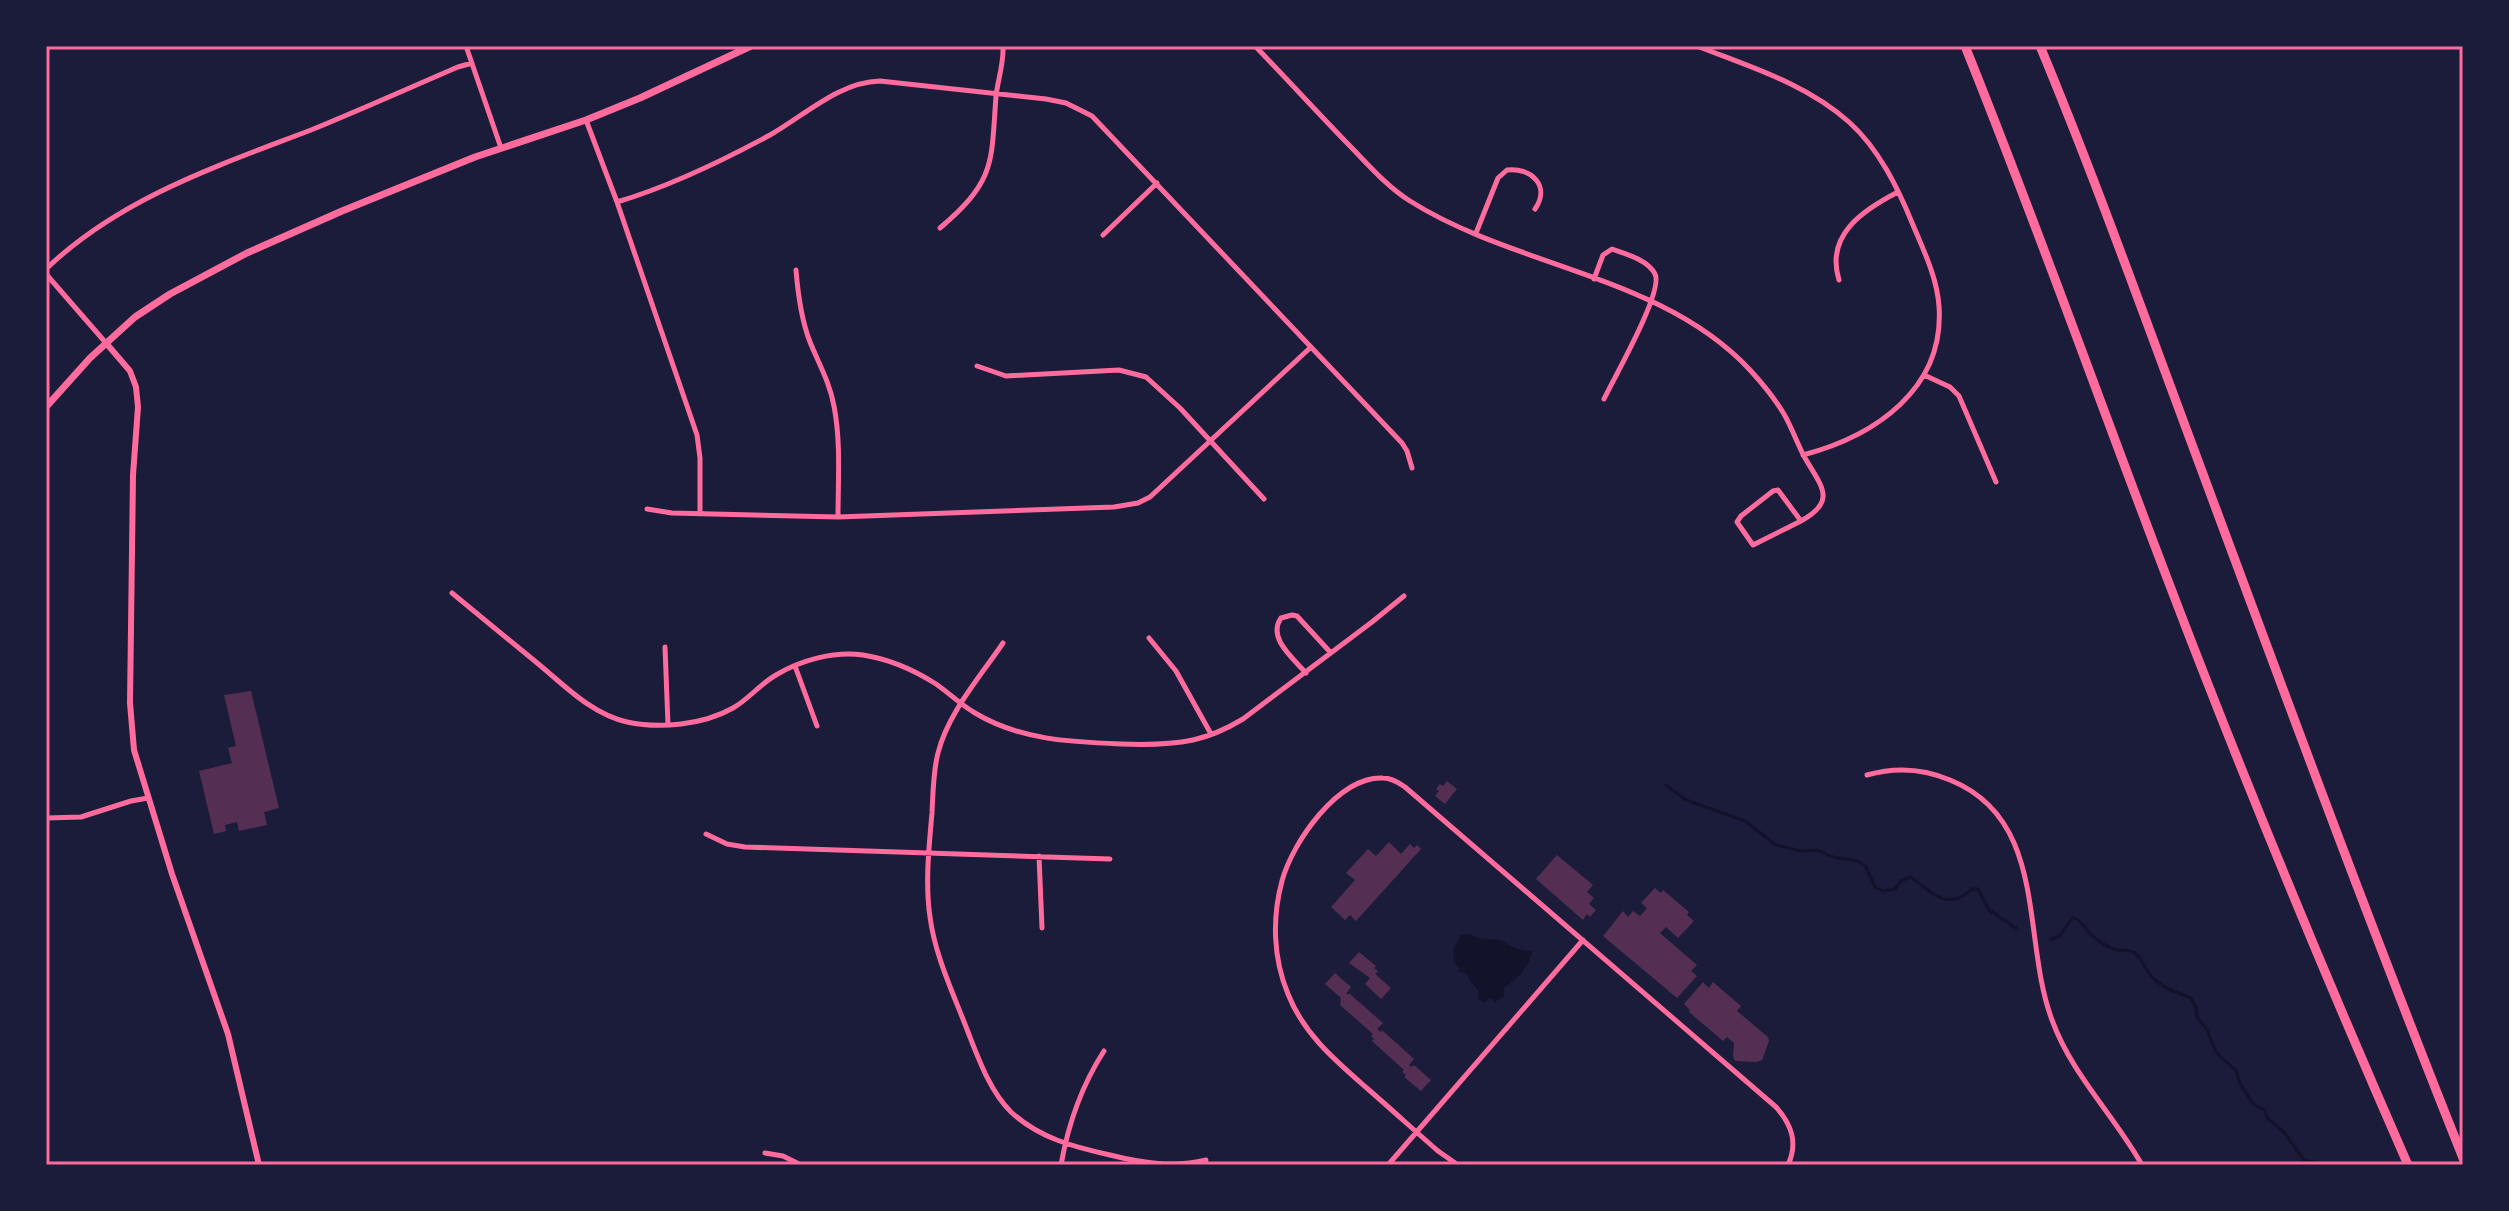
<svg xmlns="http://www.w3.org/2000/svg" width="2509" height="1211" font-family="'Source Sans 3',sans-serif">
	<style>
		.water { fill: #12122b }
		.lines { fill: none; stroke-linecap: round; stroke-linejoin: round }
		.stream { stroke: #12122b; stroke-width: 3 }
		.building { fill: #542f53 }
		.minor { stroke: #ff6b9d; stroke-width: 5 }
		.tertiary { stroke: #ff6b9d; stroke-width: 6 }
		.secondary { stroke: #ff6b9d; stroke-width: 7 }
		.motorway { stroke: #ff6b9d; stroke-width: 9 }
		.neatline { fill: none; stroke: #ff6b9d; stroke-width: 3 }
	</style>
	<rect width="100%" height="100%" fill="#1b1b3a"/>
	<path class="water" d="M1470,934L1477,938L1500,940L1517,949L1532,951C1530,967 1517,978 1504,988V996L1495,1002L1490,998L1484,1003L1478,999L1479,991L1470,981L1467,973L1458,972L1460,969L1454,963L1453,950L1461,935Z"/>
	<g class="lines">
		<path class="stream" d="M1666,785L1686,800L1745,821L1776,845L1801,851L1817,850L1833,857L1858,861L1866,867L1875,887L1883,891L1895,889L1902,880L1911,877C1932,893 1948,912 1972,889H1978L1989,910L2016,928
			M2050,940L2060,936L2073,917C2084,922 2086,931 2095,938C2101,943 2110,948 2117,950C2124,951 2129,949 2135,953C2142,959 2146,971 2153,978C2164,990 2178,992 2191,998L2196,1007L2197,1017L2206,1028L2216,1052L2236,1071L2240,1084L2254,1105L2265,1110L2267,1118L2283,1131L2304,1160L2327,1165"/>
	</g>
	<path class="building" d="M251,691L279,808L264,812L267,825L239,831L237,822L225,825L226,831L214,834L199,771L232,763L228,748L236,746L224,695Z
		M1447,781L1457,789L1445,804L1435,796L1439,791L1436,789L1440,784L1443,786Z
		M1389,842L1401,854L1410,844L1414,848L1417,845L1421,849L1356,921L1350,915L1345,920L1331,907L1355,880L1346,873L1368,849L1376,856Z
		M1557,855L1593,885L1587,892L1594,898L1589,904L1596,910L1590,917L1587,914L1583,920L1536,879Z
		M1655,888L1661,893L1663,890L1689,912L1687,915L1694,921L1678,938L1666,927L1660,933L1697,965L1691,971L1697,976L1677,998L1603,936L1623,911L1628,917L1633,911L1640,916L1647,908L1641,903Z
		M1359,952L1376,966L1374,968L1378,971L1375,974L1391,988L1381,999L1365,984L1370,978L1349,963Z
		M1335,973L1351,987L1346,994H1350L1383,1023L1377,1029L1381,1032L1382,1030L1414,1059L1409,1065L1412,1067L1414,1065L1431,1080L1421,1091L1404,1077L1406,1075L1402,1072L1404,1070L1372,1041L1374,1039L1371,1036L1373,1034L1340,1005L1341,998L1325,984Z
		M1703,982L1709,988L1713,982L1741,1006L1737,1011L1768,1037L1769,1041L1762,1060L1757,1062L1735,1061L1733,1056L1734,1043L1727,1037L1723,1041L1689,1012L1690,1010L1684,1004Z"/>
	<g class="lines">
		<path class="minor" d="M466,46L501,148
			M1255,46C1286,78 1316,111 1347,143C1367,163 1386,186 1410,201C1516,268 1662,275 1750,370C1762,383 1775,399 1784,414C1792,428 1797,443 1805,458C1822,487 1837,501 1801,521L1753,545L1737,522L1741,516L1773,491L1778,490L1801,521
			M1697,46C1750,67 1805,83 1849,122C1879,149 1898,188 1913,225C1924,251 1937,278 1939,306C1945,389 1875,436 1803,455
			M586,120L617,202L697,435L700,458V514
			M617,202C671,186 722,161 770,135C805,115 839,82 880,81L1046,99L1066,103L1092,116L1402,443L1407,451L1412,468
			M940,228C996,180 991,164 996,96C998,79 1004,63 1003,46
			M1476,233L1498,178L1507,170C1531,167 1551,186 1535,209
			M1103,235L1157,183
			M46,269C120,198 217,166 311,130C360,110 409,88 458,67L472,63
			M796,270C798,295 801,319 810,342C819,364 830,383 834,406C841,442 838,481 838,517
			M46,274L106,343
			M1594,279L1603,255L1612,249C1626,254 1648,260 1655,274C1664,291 1614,378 1604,399
			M1839,280C1825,235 1863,210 1898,192
			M977,366L1006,376L1119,370L1146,377L1180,408L1264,499
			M1924,375L1950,387L1959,396L1996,482
			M647,509L672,513L838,517L1114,507L1138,503L1150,497L1311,347
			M452,593C480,616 508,639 536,662C563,684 591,714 627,722C660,729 703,725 733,708C749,699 760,684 776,675C801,660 834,651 863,655C889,659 914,670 936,684C949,693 961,705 975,713C1020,740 1070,742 1121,744C1145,745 1169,745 1193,740C1211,736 1228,728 1243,719L1372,622L1404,596
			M1149,638L1176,671L1211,734
			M1003,643C980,677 948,713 938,753C933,772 933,794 932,813C929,847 925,883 930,917C935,956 954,995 968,1032C979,1060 990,1091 1011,1112C1039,1138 1074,1147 1110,1155C1142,1163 1174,1168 1206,1160
			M665,647L668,725
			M795,666L817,726
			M1306,673C1293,658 1267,638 1281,618L1292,615L1297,616L1331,653
			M1867,775C1895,767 1922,768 1950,780C2049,820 2021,938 2052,1020C2072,1075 2114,1115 2142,1165
			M46,818L81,817L131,801L148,798
			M706,834L727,844L745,847L1110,859
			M1039,856L1042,928
			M765,1153L783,1156L801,1165
			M1061,1165C1068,1125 1082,1085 1104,1051
			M1388,1165L1583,940
			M1458,1165L1438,1151C1415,1131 1392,1110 1369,1090C1337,1062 1304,1035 1288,994C1273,958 1272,918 1282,881C1292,843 1338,776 1383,778C1391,778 1398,782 1405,787L1776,1107C1792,1125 1798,1143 1788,1165"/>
		<path class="tertiary" d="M106,343L130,371L136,387L138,407L133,475L130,703L134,750L172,874L228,1034L259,1165"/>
		<path class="secondary" d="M46,407L90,358L135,317L170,294L247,253L342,211L475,157L586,120L640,98L751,46"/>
		<path class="motorway" d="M1965,46C2036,222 2099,400 2167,578C2242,775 2323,971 2408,1165
			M2040,46C2095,178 2143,313 2193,447C2281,684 2369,923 2463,1158"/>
	</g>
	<rect width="2509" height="1211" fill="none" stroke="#1b1b3a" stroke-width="96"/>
	<rect x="48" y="48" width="2413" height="1115" class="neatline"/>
</svg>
